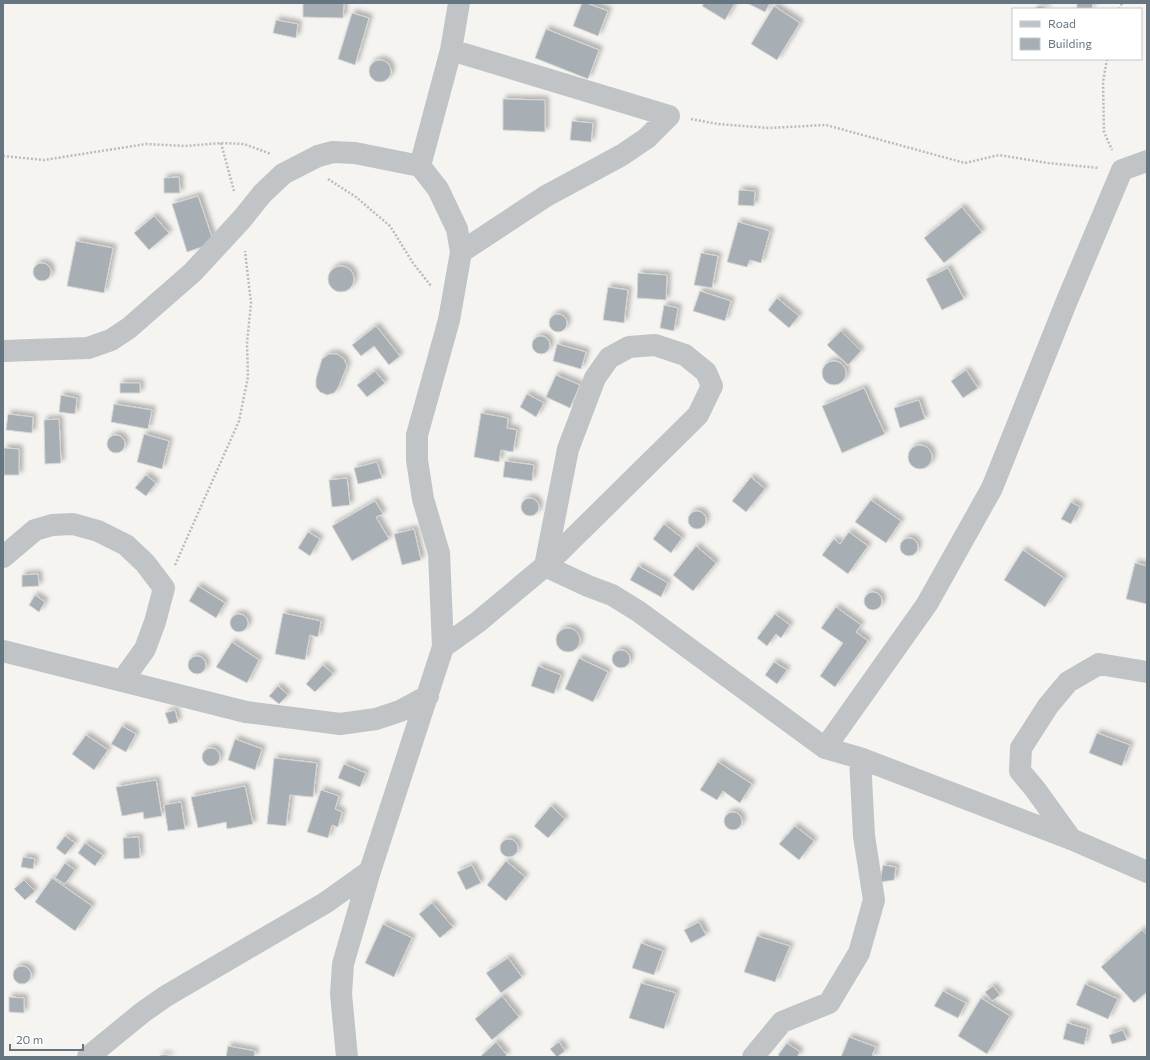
<svg xmlns="http://www.w3.org/2000/svg" width="1150" height="1060" font-family="Commissioner,sans-serif">
	<style>
		.building { fill: #a7afb4; stroke: #d6d6d4; filter: url(#shadow) }
		.lines { fill: none; stroke-linecap: round; stroke-linejoin: round }
		.path { stroke: #b8bbbd; stroke-width: 2.5; stroke-dasharray: 2 2; stroke-linecap: butt }
		.street { stroke: #c0c4c7; stroke-width: 22 }
	</style>
	<defs>
		<filter id="shadow"><feDropShadow dx="3.5" dy="-3.5" stdDeviation="2" flood-color="#0004"/></filter>
	</defs>
	<rect width="100%" height="100%" fill="#f5f4f1"/>
	<path class="building" d="M303,3H344L343,18L303,17Z
		M582,3H586L608,11L598,36L573,26Z
		M704,3H735L725,20L702,6Z
		M747,3H770L765,12Z
		M1077,3H1093L1092,9H1077Z
		M774,6L800,23L777,60L751,44Z
		M1038,6H1043L1048,9H1034Z
		M352,13L369,18L355,65L338,59Z
		M276,20L298,24L296,38L273,33Z
		M546,29L599,50L588,79L535,58Z
		M369 71a11 11 0 1 1 22 0a11 11 0 1 1-22 0Z
		M503,99L545,100V132L503,130Z
		M572,121L593,123L591,142L570,140Z
		M179,177L180,193H164V178Z
		M739,190L755,191L754,206L738,205Z
		M198,196L214,243L187,252L172,204Z
		M962,207L982,232L944,263L924,238Z
		M154,216L169,233L149,250L134,233Z
		M738,222L770,231L761,263L750,260L747,267L727,262Z
		M76,241L113,248L104,293L67,286Z
		M701,253L718,256L712,288L694,285Z
		M33 272a9 9 0 1 1 18 0a9 9 0 1 1-18 0Z
		M328 279a13 13 0 1 1 26 0a13 13 0 1 1-26 0Z
		M948,268L964,299L942,310L926,279Z
		M638,273L667,275L666,300L637,298Z
		M608,287L628,290L624,323L603,320Z
		M700,291L731,301L725,321L693,311Z
		M777,298L799,316L789,328L768,310Z
		M664,305L678,308L674,331L660,328Z
		M549 323a9 9 0 1 1 18 0a9 9 0 1 1-18 0Z
		M376,326L400,356L389,365L374,346L361,356L352,345Z
		M841,331L861,351L848,365L827,345Z
		M532 345a9 9 0 1 1 18 0a9 9 0 1 1-18 0Z
		M557,344L586,352L581,369L553,361Z
		M329,354H337L344,359L347,366L338,388L334,393L327,395L320,392L316,387V379L322,359Z
		M822 373a12 12 0 1 1 24 0a12 12 0 1 1-24 0Z
		M966,370L978,388L963,398L951,381Z
		M375,371L385,383L367,397L357,385Z
		M556,375L580,385L570,408L546,397Z
		M120,383H140V393H120Z
		M864,388L885,434L842,453L822,406Z
		M527,394L544,403L536,417L520,407Z
		M61,395L77,398L75,414L59,412Z
		M919,400L925,419L900,428L894,408Z
		M114,404L152,410L148,429L111,422Z
		M481,413L508,418L507,428L517,430L513,452L501,450L499,462L474,457Z
		M8,414L33,417L32,433L6,430Z
		M59,419L61,463L45,464L44,420Z
		M144,434L169,441L162,469L137,462Z
		M107 444a9 9 0 1 1 18 0a9 9 0 1 1-18 0Z
		M908 457a12 12 0 1 1 24 0a12 12 0 1 1-24 0Z
		M4,448L19,449V475H4Z
		M505,461L534,465L532,481L503,477Z
		M377,462L382,478L358,484L354,468Z
		M146,475L156,483L146,496L135,488Z
		M751,477L765,489L746,512L732,501Z
		M347,478L350,505L332,507L329,480Z
		M521 507a9 9 0 1 1 18 0a9 9 0 1 1-18 0Z
		M871,500L901,521L886,543L855,522Z
		M375,501L383,514L376,517L389,539L352,561L332,526Z
		M1071,502L1080,507L1071,524L1061,519Z
		M688 520a9 9 0 1 1 18 0a9 9 0 1 1-18 0Z
		M664,524L682,538L671,553L653,539Z
		M414,529L421,560L402,565L394,534Z
		M308,532L320,539L310,556L298,548Z
		M849,532L868,546L848,574L822,555L834,539L840,544Z
		M900 547a9 9 0 1 1 18 0a9 9 0 1 1-18 0Z
		M696,546L716,563L693,591L673,575Z
		M1023,550L1064,578L1045,607L1004,580Z
		M1135,563L1147,566V604L1126,599Z
		M638,566L668,583L661,597L630,580Z
		M38,574L39,586L22,587V575Z
		M198,586L225,603L216,618L189,601Z
		M864 601a9 9 0 1 1 18 0a9 9 0 1 1-18 0Z
		M35,595L45,602L39,612L29,605Z
		M836,607L861,625L856,632L868,641L835,687L820,676L843,643L821,628Z
		M283,613L321,621L318,637L310,635L305,660L275,654Z
		M230 623a9 9 0 1 1 18 0a9 9 0 1 1-18 0Z
		M775,614L790,625L781,638L776,634L767,646L757,638Z
		M556 640a12 12 0 1 1 24 0a12 12 0 1 1-24 0Z
		M232,642L259,660L247,683L216,667Z
		M612 659a9 9 0 1 1 18 0a9 9 0 1 1-18 0Z
		M188 665a9 9 0 1 1 18 0a9 9 0 1 1-18 0Z
		M579,658L608,672L593,702L565,689Z
		M774,662L787,670L777,684L765,675Z
		M323,665L333,674L315,692L306,684Z
		M538,666L561,675L554,694L531,686Z
		M278,686L288,695L279,704L269,696Z
		M175,710L178,722L169,724L165,713Z
		M122,726L136,734L126,752L111,744Z
		M1097,733L1130,745L1122,766L1089,753Z
		M86,735L108,750L94,770L72,754Z
		M235,739L262,749L255,770L228,760Z
		M202 757a9 9 0 1 1 18 0a9 9 0 1 1-18 0Z
		M274,758L317,763L313,797L290,795L286,826L267,824Z
		M718,762L752,784L740,803L723,791L717,800L700,790Z
		M344,764L366,773L360,787L338,778Z
		M156,780L162,816L144,819L143,812L122,816L116,787Z
		M245,786L253,824L227,829L226,822L198,828L191,797Z
		M321,790L339,796L335,809L342,812L338,827L332,825L328,838L307,832Z
		M181,802L185,829L168,831L164,805Z
		M551,806L565,819L548,838L534,826Z
		M724 821a9 9 0 1 1 18 0a9 9 0 1 1-18 0Z
		M795,826L814,841L799,860L779,844Z
		M65,836L75,843L65,855L56,848Z
		M139,837L140,858L124,859L123,838Z
		M500 848a9 9 0 1 1 18 0a9 9 0 1 1-18 0Z
		M85,843L103,855L95,866L78,853Z
		M23,857L35,859L33,869L21,867Z
		M506,861L525,877L506,901L487,885Z
		M65,863L75,870L65,884L55,878Z
		M472,865L481,883L466,890L457,872Z
		M883,865L896,867L894,880L880,882Z
		M52,878L92,906L75,931L35,902Z
		M24,880L35,891L25,900L14,889Z
		M432,903L453,927L440,938L419,914Z
		M699,922L706,935L691,943L684,930Z
		M383,924L412,938L394,977L365,963Z
		M1142,930L1147,935V992L1134,1003L1101,967Z
		M757,936L790,946L775,982L744,972Z
		M641,943L663,951L654,975L632,968Z
		M508,958L522,977L501,993L486,973Z
		M13 975a9 9 0 1 1 18 0a9 9 0 1 1-18 0Z
		M641,983L676,993L664,1029L629,1018Z
		M1085,984L1118,999L1108,1019L1076,1005Z
		M993,986L1000,995L992,1001L985,992Z
		M943,991L966,1003L958,1018L934,1006Z
		M502,996L519,1017L492,1040L475,1019Z
		M9,997L24,998V1013L9,1012Z
		M981,998L1010,1016L987,1054L958,1036Z
		M1067,1023L1088,1029L1084,1045L1063,1039Z
		M1123,1030L1127,1040L1112,1044L1109,1035Z
		M849,1037L876,1047L872,1055L877,1057H841Z
		M496,1042L507,1055L504,1057H480Z
		M559,1042L565,1051L557,1057L550,1049Z
		M787,1043L800,1052L797,1057H781L778,1055Z
		M228,1046L255,1051L254,1057H226Z
		M162,1055H167L171,1057H158Z"/>
	<g class="lines">
		<path class="path" d="M1119,9L1122,3
			M1107,59L1103,82L1104,132L1112,150
			M691,119L718,124L769,128L826,125L965,163L999,155L1048,163L1099,168
			M221,143L234,191
			M3,156L44,160L146,144L185,146L221,143L244,144L271,154
			M328,179L356,197L390,226L413,263L431,286
			M175,565L239,421L248,377L247,343L251,303L245,251"/>
		<path class="street" d="M451,50L669,116L647,138L622,155L546,196L461,252
			M420,166L451,50L459,3
			M3,351L88,348L111,340L129,328L193,272L242,219L262,194L283,174L318,156L333,152L355,153L420,166L438,189L457,229L461,252L449,320L417,435V460L423,499L439,553L443,647
			M3,557L35,530L52,525L73,524L98,531L126,545L145,563L164,588L155,622L145,649L122,681
			M545,566L588,586L612,595L638,611L825,748L860,758L1071,839L1147,872
			M3,651L246,712L340,724L376,719L400,711L428,696
			M825,748L927,604L992,488L1066,303L1122,170L1147,161
			M1071,839L1035,789L1020,771L1021,748L1048,706L1068,682L1099,664L1147,672
			M88,1057L143,1012L166,996L325,903L370,871
			M347,1057L341,994L343,964L370,871L443,647L478,622L545,566L698,415L712,386L706,372L685,355L655,345L629,347L609,358L595,378L568,449L545,566
			M753,1057L782,1022L829,1003L859,953L874,900L864,836L860,758"/>
	</g>
	<rect width="1150" height="1060" fill="none" stroke="#657680" stroke-width="8"/>
	<rect x="1012" y="8" width="130" height="52" fill="#ffffff" stroke="#c1c8cc"/>
	<rect x="1020" y="21" width="20" height="6" fill="#c0c4c7" stroke="#c1c8cc"/>
	<text x="1048" y="28" font-size="12" fill="#657680">Road</text>
	<rect x="1020" y="38" width="20" height="12" fill="#a7afb4" stroke="#c1c8cc"/>
	<text x="1048" y="48" font-size="12" fill="#657680">Building</text>
	<path d="M10 1044v6h73v-6" fill="none" stroke="#657680" stroke-width="2"/>
	<text x="16" y="1044" font-size="12" fill="#657680" stroke="#ffffff" stroke-width="3" paint-order="stroke">20 m</text>
</svg>
